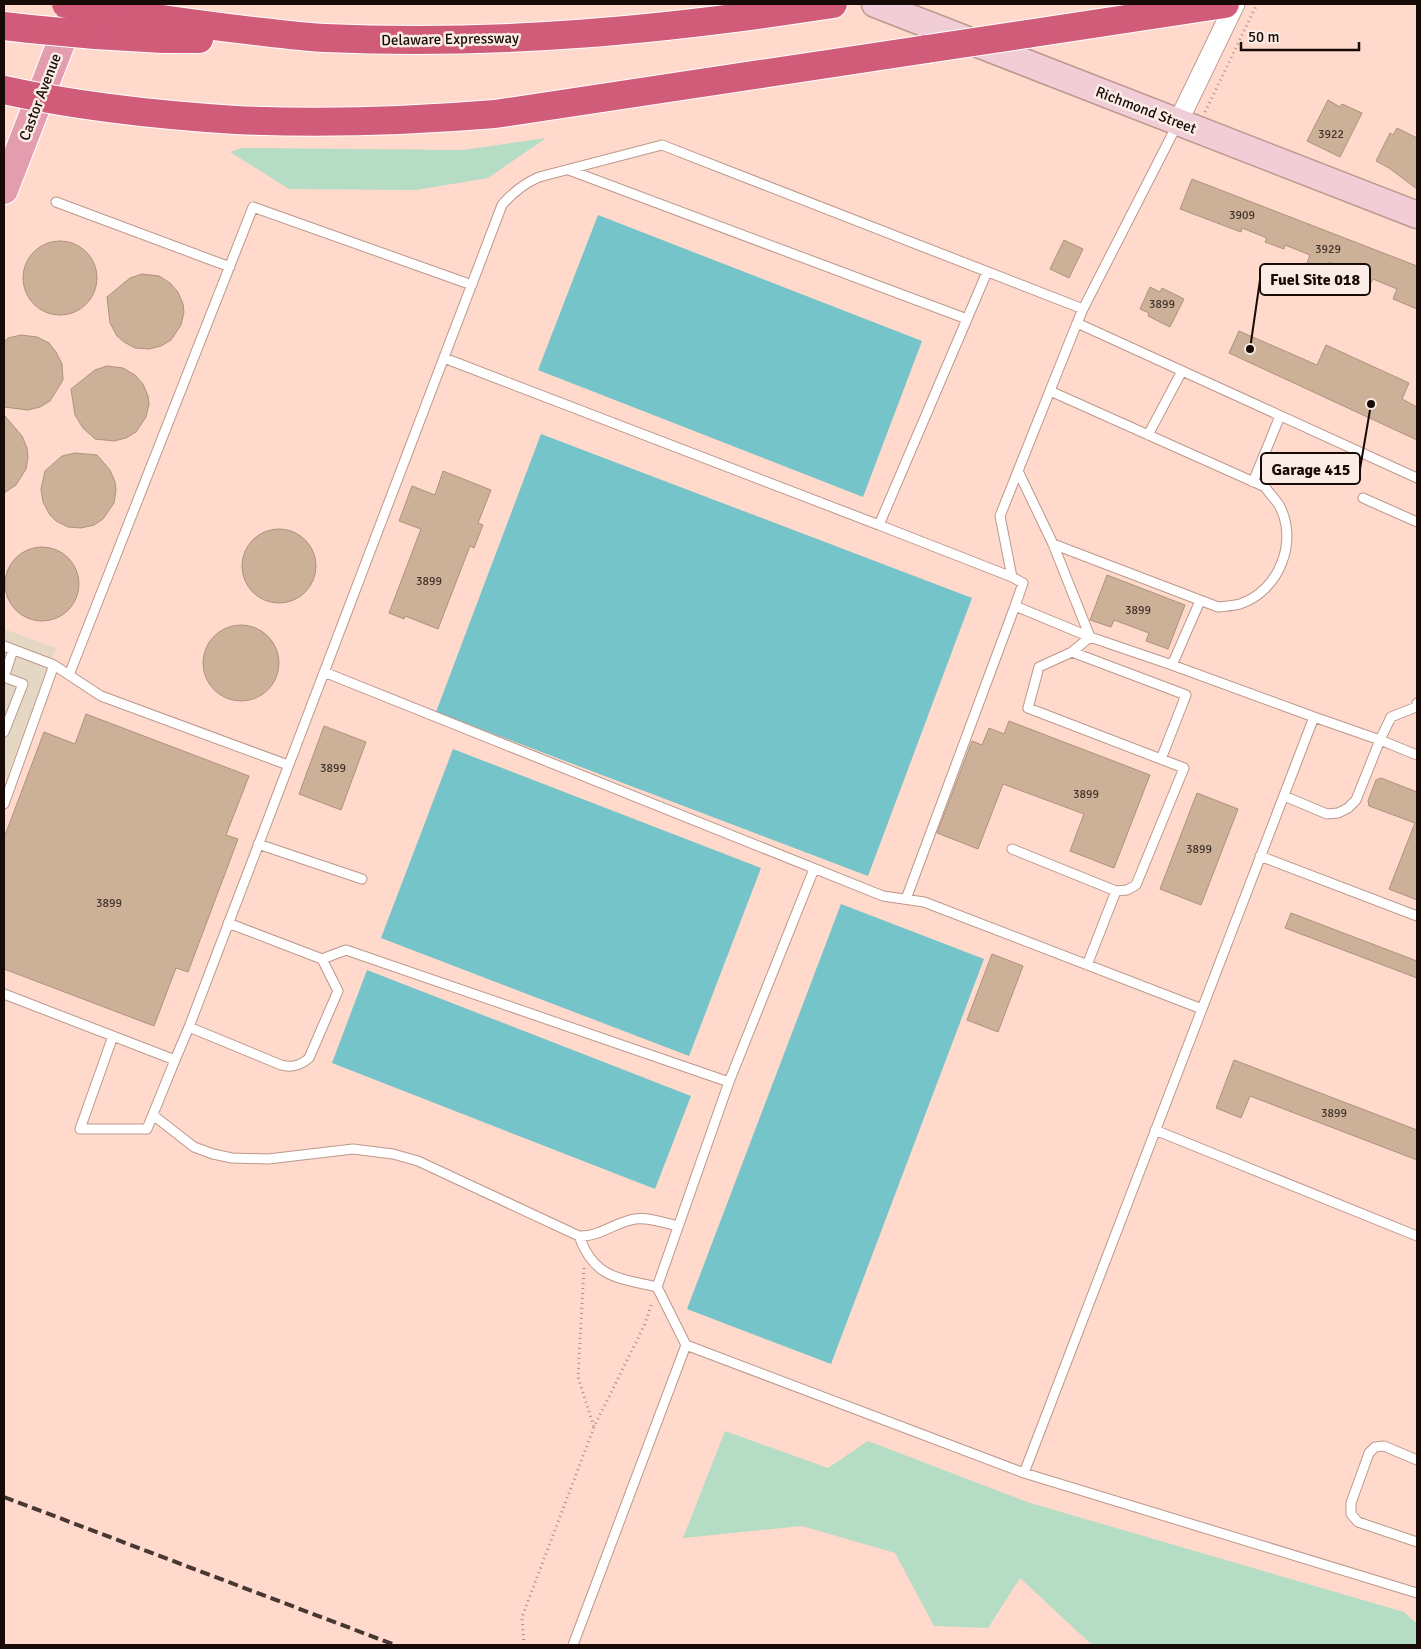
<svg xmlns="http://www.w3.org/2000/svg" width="1421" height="1649" font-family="Signika,sans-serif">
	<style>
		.industrial { fill: #e4d7c3 }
		.green { fill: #b5dcc4 }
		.water { fill: #75c4c9 }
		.building { fill: #ccb198; stroke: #ac937a }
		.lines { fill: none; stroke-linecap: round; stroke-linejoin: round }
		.service-casing { stroke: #bc988c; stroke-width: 11 }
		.minor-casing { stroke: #bc988c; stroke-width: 21 }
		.secondary-casing { stroke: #bc988c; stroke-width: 29 }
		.primary-casing { stroke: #fff; stroke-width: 30 }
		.motorway-casing { stroke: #fff; stroke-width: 30 }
		.path { stroke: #ab8e84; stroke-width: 3; stroke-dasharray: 1 4; stroke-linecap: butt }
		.service { stroke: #fff; stroke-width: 9 }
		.minor { stroke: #fff; stroke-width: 19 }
		.secondary { stroke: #f1ced7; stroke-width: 26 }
		.primary { stroke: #e39daf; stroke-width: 28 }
		.motorway { stroke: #d05c7a; stroke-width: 28 }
		.rail { stroke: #493731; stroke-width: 4; stroke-dasharray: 10 5; stroke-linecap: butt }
		.motorway-bridge-casing { stroke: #fff; stroke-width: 30; stroke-linecap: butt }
		.motorway-bridge { stroke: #d05c7a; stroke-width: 28 }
		.labels { text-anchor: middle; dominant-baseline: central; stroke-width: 5; stroke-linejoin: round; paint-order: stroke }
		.number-label { font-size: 12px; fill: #45342b }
		.street-label { font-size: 15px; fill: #180b07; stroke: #fbece6 }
		.leader { fill: none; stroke: #180b07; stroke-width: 2 }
		.callout-dot { fill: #180b07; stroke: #fbece6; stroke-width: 2 }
		.callout { fill: #fbece6; stroke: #180b07; stroke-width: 2 }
		.callout-label { font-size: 16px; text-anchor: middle; font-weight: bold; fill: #180b07 }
	</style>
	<rect width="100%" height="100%" fill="#ffd9cb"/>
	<path class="industrial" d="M4,629L56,648L4,784Z"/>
	<path class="green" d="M546,138L488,178L416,190L289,189L230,152L242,148L463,150Z
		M725,1431L828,1468L868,1441L1027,1502L1404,1612L1417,1624V1645H1092L1020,1578L988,1628L934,1626L895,1553L802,1526L683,1538Z"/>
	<path class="water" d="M598,215L922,341L863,497L538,370Z
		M541,434L972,598L868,876L436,712Z
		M453,749L761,868L689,1056L381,938Z
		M841,904L984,959L831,1364L687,1309Z
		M367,970L691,1096L655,1189L332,1063Z"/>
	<path class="building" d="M1328,100L1340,107L1342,104L1362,113L1340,157L1307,141Z
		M1397,128L1417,138V189L1389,168L1376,161L1390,133L1393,135Z
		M1192,179L1417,266V309L1393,299L1397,289L1373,279L1371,283L1352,276L1354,271L1329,262L1323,276L1305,269L1310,255L1285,245L1284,249L1265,242L1267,238L1242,228L1241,232L1180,209Z
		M1064,240L1083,249L1069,278L1050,269Z
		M23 278a37 37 0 1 1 74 0a37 37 0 1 1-74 0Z
		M142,274L159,276L170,283L178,292L183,304L184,312L181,325L171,340L161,346L149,349L135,348L124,342L117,336L110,323L107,297L130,278Z
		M1150,287L1160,292L1162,288L1184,299L1170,327L1148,316L1149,313L1140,309Z
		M1239,331L1317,365L1326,345L1409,383L1402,399L1417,407V440L1229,353Z
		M21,335L37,337L49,343L56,352L62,364L63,380L50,401L40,407L28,410L4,407V342L8,338Z
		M107,366L123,368L135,375L143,384L148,396L149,404L146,417L136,432L126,438L114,441L95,439L83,428L75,415L71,389L95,370Z
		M4,415L22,436L27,448L28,457L26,469L16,485L4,493Z
		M75,453L97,455L110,470L115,482L116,490L114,503L103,519L94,525L81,528L68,527L56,521L50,515L43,502L41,489L45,471L62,456Z
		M443,471L491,490L478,523L483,525L474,548L470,546L438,629L405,616L404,619L389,613L421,529L399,521L412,486L435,495Z
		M242 566a37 37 0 1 1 74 0a37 37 0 1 1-74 0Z
		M5 584a37 37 0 1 1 74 0a37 37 0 1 1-74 0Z
		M1107,575L1185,605L1168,649L1146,641L1149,633L1114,620L1111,627L1090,620Z
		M203 663a38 38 0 1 1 76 0a38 38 0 1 1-76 0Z
		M86,714L249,776L226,835L238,839L188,972L176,968L154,1026L4,969V838L44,732L75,744Z
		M1009,721L1150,775L1114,868L1070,851L1084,814L1003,784L978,849L937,833L972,741L982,745L989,728L1004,734Z
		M324,726L366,742L341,810L299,794Z
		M1381,778L1417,792V900L1389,889L1415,823L1369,806L1368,801L1376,780Z
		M1197,793L1238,809L1201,905L1160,889Z
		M1291,913L1417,961V978L1285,928Z
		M992,954L1023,966L998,1032L967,1020Z
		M1234,1060L1417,1130V1160L1250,1096L1241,1118L1216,1108Z"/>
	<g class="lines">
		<g class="service-casing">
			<path id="service" d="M569,170L967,319L987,272
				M56,202L230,267
				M1083,309L1077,323L1417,478
				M444,358L879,525L967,319
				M1050,391L1265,487C1269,493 1275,499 1279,505C1299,541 1279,591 1240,604C1233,606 1225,606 1218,607L1053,544
				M1148,435L1182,371
				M1018,471L1053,544L1090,637L1172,665L1314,717
				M1253,482L1280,416
				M1363,498L1417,522
				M879,525L1012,577L1000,516L1077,323
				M1012,577L1023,583L1015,606L1090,637L1072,652L1039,667L1028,708L1184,768L1136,885L1127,890L1116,891L1012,849
				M4,646L54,665L69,675L253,207L472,285
				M1072,652L1186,695L1161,759
				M1172,665L1200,601
				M324,672L883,896L924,902L1202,1009
				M69,675L101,696L288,765
				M4,677L23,684L4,732
				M4,677L13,650
				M1284,796L1327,814L1338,813L1348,808L1356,800L1380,740L1417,755
				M4,804L54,665
				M258,844L362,879
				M1260,856L1417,916
				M814,869L729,1082L657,1287L686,1345L1024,1473L1417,1593
				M906,899L1015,606
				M322,959L346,950L729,1082
				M1087,965L1116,891
				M4,994L175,1060L189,1027L502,205C513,192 523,184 539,177L662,145L1083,309L1177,125
				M189,1027L281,1065C292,1068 300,1066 309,1058L338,991L322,959L228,923
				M113,1036L80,1129H147L175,1060
				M153,1115L194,1147L213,1154L232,1158L268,1159L353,1149L393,1154L418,1161L579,1236C594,1278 618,1278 657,1287
				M1155,1130L1417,1236
				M579,1236C600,1237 615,1222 635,1219C649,1217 665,1223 678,1226
				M1417,1460L1384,1446L1375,1447L1369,1453L1351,1503V1514L1358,1522L1417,1542
				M1024,1473L1314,717L1380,740L1391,717L1416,707L1417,703
				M573,1645L686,1345"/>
		</g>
		<g class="minor-casing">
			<path id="minor" d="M1178,122L1235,4"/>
		</g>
		<g class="secondary-casing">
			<path id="secondary" d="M875,4L1417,215"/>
		</g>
		<g class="primary-casing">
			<path id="primary" d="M4,190L73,12"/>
		</g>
		<g class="motorway-casing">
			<path id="motorway" d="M103,10C159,19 216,27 272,33C290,35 307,37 325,38C497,46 664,30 833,4
				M4,26L30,29
				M1027,34L1225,4
				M95,35L163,39H199
				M236,120C323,124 409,121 495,114L927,49"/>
		</g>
		<path class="path" d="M1205,112L1257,4
			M584,1268L578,1377L594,1427
			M524,1645L522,1617L594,1427L645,1324L652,1302"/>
		<use href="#service" class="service"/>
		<use href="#minor" class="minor"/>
		<use href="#secondary" class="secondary"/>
		<use href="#primary" class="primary"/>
		<use href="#motorway" class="motorway"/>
		<path class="rail" d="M4,1497L395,1645"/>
		<g class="motorway-bridge-casing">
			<path id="motorway-bridge" d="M66,4L103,10
				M30,29L95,35
				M927,49L1027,34
				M4,90C80,107 158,115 236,120"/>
		</g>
		<use href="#motorway-bridge" class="motorway-bridge"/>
	</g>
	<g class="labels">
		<g class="number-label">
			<text x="1331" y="134">3922</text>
			<text x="1242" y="215">3909</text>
			<text x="1328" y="249">3929</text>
			<text x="1162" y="304">3899</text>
			<text x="429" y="581">3899</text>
			<text x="1138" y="610">3899</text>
			<text x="333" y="768">3899</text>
			<text x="1086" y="794">3899</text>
			<text x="1199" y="849">3899</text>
			<text x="109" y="903">3899</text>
			<text x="1334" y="1113">3899</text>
		</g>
		<g class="street-label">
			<text transform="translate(450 39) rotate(-1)">Delaware Expressway</text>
			<text transform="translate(40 97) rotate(-69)">Castor Avenue</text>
			<text transform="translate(1146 110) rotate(21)">Richmond Street</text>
		</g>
	</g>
	<path class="leader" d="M1250 349L1260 280M1371 404L1360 469"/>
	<g class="callout-dot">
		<circle cx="1250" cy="349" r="5"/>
		<circle cx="1371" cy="404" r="5"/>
	</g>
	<g class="callout">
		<rect x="1260" y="264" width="110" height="31" rx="5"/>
		<rect x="1261" y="453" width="99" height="31" rx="5"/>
	</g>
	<g class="callout-label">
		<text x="1315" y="285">Fuel Site 018</text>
		<text x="1311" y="475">Garage 415</text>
	</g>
	<rect width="1421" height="1649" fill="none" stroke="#180b07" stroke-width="10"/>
	<path d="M1241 42v8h118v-8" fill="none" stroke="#180b07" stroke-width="2.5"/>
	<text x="1248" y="42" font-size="15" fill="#180b07" stroke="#fbece6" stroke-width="4" paint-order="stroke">50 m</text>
</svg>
